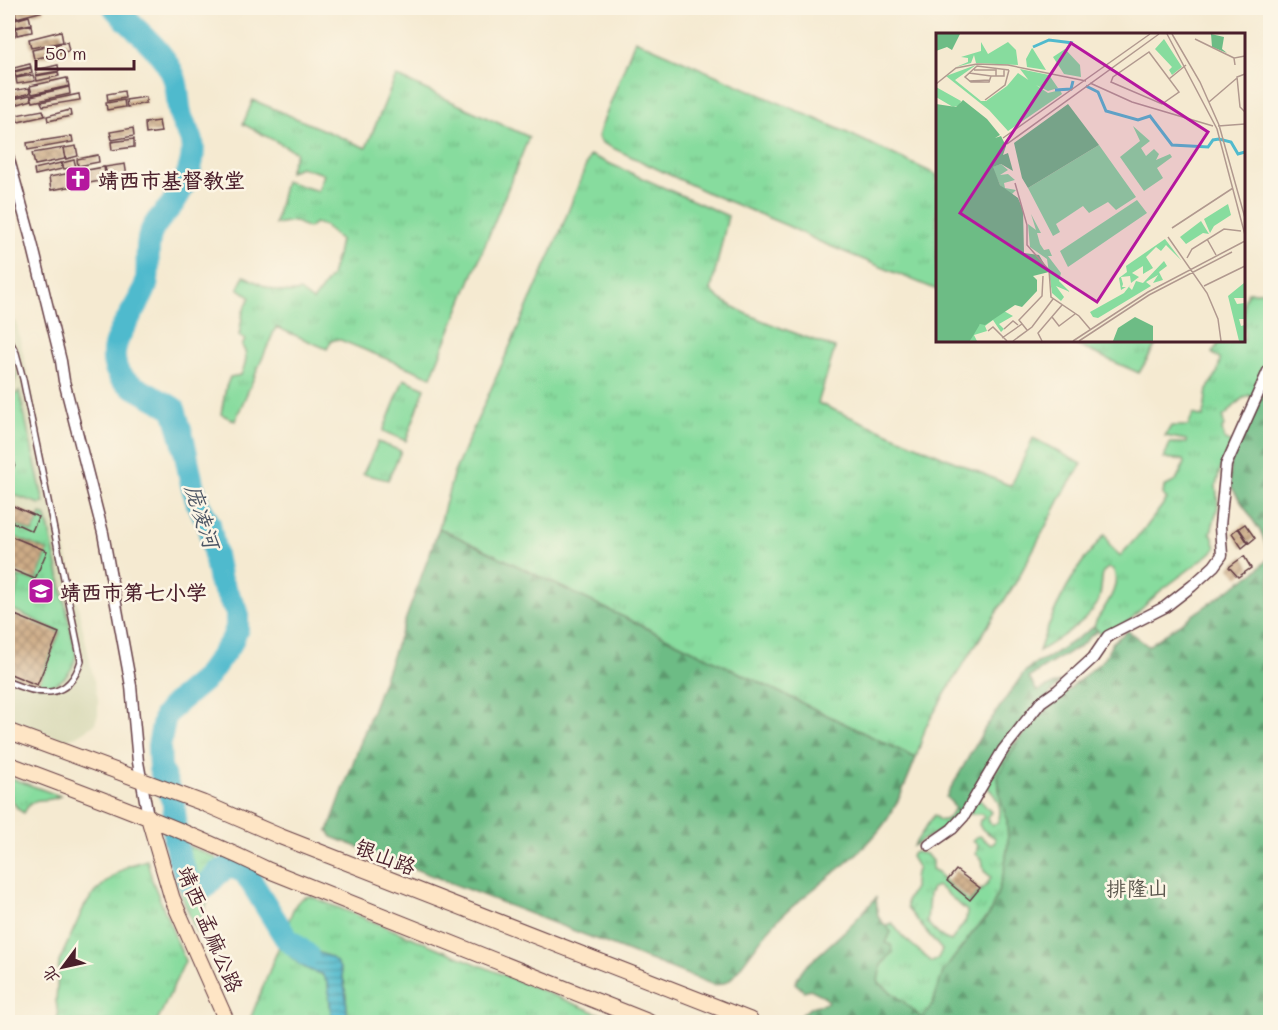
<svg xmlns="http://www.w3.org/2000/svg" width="1278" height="1030" font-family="Mali,'LXGW WenKai TC',sans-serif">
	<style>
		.built { fill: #ddddbc }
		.grass { fill: url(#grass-tufts); stroke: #687e64; stroke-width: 1.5; fill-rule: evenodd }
		.forest { fill: url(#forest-firs); stroke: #5c6e58; stroke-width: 1.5 }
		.water { fill: url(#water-rules); stroke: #4d6c7c; stroke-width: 1.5 }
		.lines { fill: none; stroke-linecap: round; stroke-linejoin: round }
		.river { stroke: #50bacd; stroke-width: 24 }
		.building { fill: url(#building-cross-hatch) }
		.service-casing { stroke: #643d44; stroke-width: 8 }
		.minor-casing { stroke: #643d44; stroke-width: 13 }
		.secondary-casing { stroke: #643d44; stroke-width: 17 }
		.service { stroke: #fff; stroke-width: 5 }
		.minor { stroke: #fff; stroke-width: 10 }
		.secondary { stroke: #fee5c5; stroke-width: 15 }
		.labels { text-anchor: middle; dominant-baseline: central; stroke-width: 5; stroke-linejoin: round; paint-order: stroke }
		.poi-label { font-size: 21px; font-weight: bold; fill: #4a1f2b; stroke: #fcf5e5; text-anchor: start }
		.street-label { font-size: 21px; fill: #4a1f2b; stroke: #fcf5e5 }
		.park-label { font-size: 21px; fill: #5c584e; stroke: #fcf5e5 }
		.water-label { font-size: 22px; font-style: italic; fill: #4c5564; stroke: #fcf5e5 }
		.inset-river { fill: none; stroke: #50bacd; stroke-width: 3 }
		.inset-road { fill: none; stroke: #b1998f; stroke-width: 1.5 }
		.view { fill: #b5179e; fill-opacity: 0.15; stroke: #b5179e; stroke-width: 3 }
		.inset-edge { fill: none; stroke: #4a1f2b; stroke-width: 3 }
	</style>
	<defs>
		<pattern id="grass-tufts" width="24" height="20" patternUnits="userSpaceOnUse" patternTransform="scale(1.5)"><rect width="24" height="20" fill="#87dc9e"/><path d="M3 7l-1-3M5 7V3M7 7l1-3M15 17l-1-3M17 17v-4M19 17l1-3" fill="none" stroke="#76bc88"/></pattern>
		<pattern id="forest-firs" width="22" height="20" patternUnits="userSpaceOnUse" patternTransform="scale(1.5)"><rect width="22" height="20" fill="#6dbc85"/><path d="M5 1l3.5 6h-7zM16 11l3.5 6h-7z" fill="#5c986d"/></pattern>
		<pattern id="water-rules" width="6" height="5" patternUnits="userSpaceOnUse" patternTransform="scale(1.5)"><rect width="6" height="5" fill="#50bacd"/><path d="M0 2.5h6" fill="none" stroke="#4497a7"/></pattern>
		<pattern id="building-cross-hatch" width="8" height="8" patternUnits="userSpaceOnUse" patternTransform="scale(1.5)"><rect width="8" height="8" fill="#cdac86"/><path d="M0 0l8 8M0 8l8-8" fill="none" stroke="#a88b6e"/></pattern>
	</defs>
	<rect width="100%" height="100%" fill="#fcf5e5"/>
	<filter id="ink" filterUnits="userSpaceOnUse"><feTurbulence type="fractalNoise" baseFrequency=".0167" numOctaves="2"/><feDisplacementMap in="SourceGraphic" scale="12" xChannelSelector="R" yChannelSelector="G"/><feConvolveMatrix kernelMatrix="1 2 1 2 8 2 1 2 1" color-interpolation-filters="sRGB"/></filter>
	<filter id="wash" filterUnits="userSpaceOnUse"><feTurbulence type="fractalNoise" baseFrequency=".008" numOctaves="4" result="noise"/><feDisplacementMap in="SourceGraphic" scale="24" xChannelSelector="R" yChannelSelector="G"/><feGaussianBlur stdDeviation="1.35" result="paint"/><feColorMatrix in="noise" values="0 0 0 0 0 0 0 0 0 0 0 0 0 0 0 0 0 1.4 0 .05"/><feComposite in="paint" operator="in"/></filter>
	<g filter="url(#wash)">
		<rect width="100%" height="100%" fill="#f5ead1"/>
		<path class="built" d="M8,318L16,321L98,699V715L94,725L76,736L64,740L8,718Z"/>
		<path class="grass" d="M635,40L839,129L937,175V290L818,241L788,226L706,192L602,143L598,137L601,127Z
			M396,76L529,137L431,377L338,339L331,341L327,349L276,327L235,421L221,414L226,387L230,377L241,375C245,365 249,356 242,346L245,340L239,336L243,312L250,297L238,288L244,276C261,284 280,297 300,291L313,301L331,276L337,255L340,240L325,226L315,223L308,228L294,221L275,224L285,181L318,191L324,174L300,167L289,172L296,152L243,124L253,100L366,148Z
			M590,155L728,216L711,290C727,312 807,337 835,348L818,403L1011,486L1033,438L1082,464L1065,490L1016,582L957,674L926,726L916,758L439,528L453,475L559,235Z
			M1270,290V357L1252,398L1249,395C1237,399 1233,410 1223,417L1224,426L1222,429L1224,439L1232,443L1222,463L1216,485L1218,506L1211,532L1216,548L1207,556L1159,592L1129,621L1102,636L1094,627L1096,621C1105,606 1122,586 1113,569L1108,568L1103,572C1101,582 1102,595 1097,604C1087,622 1056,641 1039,651C1048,623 1062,593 1079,567C1086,556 1096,546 1105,534L1110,546L1120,556L1147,526L1167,499L1163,495L1164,487L1176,481L1184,463L1183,460L1164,458L1170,443H1187L1186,440L1165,436L1171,426H1188L1193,414L1203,417L1207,390L1218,371L1220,359L1212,353L1220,341L1244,340V301L1248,292H1261Z
			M1067,341L1158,340V341L1139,373Z
			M8,345L16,376L13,385L8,383Z
			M404,379L425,388L406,441L383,431Z
			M19,391L44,503L40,504L8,493V486L16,464L8,460V401L10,396L15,395Z
			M378,442L401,451L388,480L363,474Z
			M41,514L45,515L47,520L76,654C73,674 59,688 38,686L60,632L8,607V603L15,599L19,583L17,577L36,580L48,551L8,534V522L33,532Z
			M1020,738L998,775L1000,797L1007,820L1008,843L1004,871L997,895L989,915L973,932L944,972L933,1003L922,1020C911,1004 891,994 878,981L881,965L888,958L886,943L891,932L886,925L892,923L902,936L932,962L938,958L942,950C930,936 918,922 907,908V900L914,888V877L918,868L911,857L912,854L915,852L926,854L932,861V869L938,872L944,880L969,902L987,884L991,877L984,871L982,859L976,854L978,845L973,841L976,837L980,836L991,845L995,842V838L983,830L979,825L980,820L984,818L982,814H968L976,801L980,800L991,812L988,817L989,822L993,825L997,823C1005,810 996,795 986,786L1012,745ZM938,886L967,911L966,920L951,941C941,939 933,930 927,922L929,894L932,888Z
			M8,777L60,796C43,805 35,792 24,813C12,807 7,790 8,777Z
			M955,807L959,815C950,827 938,832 926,838C920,841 919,844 913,846L934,815C943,827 951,817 955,807Z
			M165,837L172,838L183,878L209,888L215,881L196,932L177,884L163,840Z
			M179,842L215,857L218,861L219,868L205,884C186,882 183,858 179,842Z
			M147,860L152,880L185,961L157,1022H57L58,1016L56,1000L59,962L84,907L95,892L112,877L128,866Z
			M310,896L619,1022H348C346,1006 347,969 333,959C328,955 320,954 315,951C303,945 294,937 287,926C292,913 294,898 310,896Z
			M280,944C292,959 303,970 322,974L328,984L332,1022H249Z"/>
		<path class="forest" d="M1270,376V1022H789C800,1020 804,1010 814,1006C819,1004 822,1006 828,1002L824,996L810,989L804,991L795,983L802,970L849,927L876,898L878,917L891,932L886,943L891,945L893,951L881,965L878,981C892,995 910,1004 922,1019L933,1003L943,972L973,932L989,915L997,895L1004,871L1008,843L1007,820L1000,797L998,775L1020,738L1045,710L1104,659L1113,642L1128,631L1148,646L1256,571L1270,557L1262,534L1232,488L1230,479L1231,461Z
			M439,528L916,758C907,780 898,805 884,824C858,860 814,885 782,916C761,935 748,959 730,980L722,984L714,985L332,837L328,831L331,823Z
			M1094,627L1098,631C1090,635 1086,642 1079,647C1062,657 1045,666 1029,678L1037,691L1060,682L985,771L959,815L951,802L946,797L985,728L1023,674L1032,665L1049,657Z"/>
		<path class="water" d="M172,838L179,842C183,858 186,882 205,883L219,868L215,881L204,891L193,890C178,877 175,857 172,838Z
			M287,926C294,937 303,945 315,951C320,954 328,955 333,959C347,969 346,1006 348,1022H332L328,984L322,974C303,970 292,960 280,944Z"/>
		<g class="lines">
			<path class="river" d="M115,8C134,30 163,49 174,77C179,90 177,104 181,117C184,126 190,133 192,142C196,163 183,189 171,206C163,215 154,223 150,235C145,251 150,270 146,285C137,315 99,344 120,376C127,386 161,400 174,409L183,440L192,484L198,504L209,524L220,581L237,612V628L232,641L206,678L175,704L165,716L159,746L160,768L174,803L175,841L179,858L189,882L195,887H205L219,872L231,866L245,872L286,938L307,955"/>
		</g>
		<g id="blocks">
			<path class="building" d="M27,8H44V11L16,18L15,11Z
				M12,12L14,19L8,21V13Z
				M29,16L31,24L16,27L15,20Z
				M13,21L15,29L8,30V23Z
				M31,25L32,32L17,35L16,28Z
				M14,30L15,36L8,38V31Z
				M61,31L63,42L31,48L29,39Z
				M67,42L69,51L34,59L32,50Z
				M30,64L31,67L14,71V68Z
				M58,65L59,71L36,75V70Z
				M31,68L32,73L16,77L14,72Z
				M58,72L59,76L37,81L36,76Z
				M33,75L35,81L17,84L16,78Z
				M67,78L69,86L32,94L30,86Z
				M69,87L70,94L33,102L31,96Z
				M29,88L30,93L12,98L11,91Z
				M124,91L125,98L108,101L107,94Z
				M79,94L80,100L43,106L41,102Z
				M30,95L32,100L15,105L14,99Z
				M146,97V103L127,107L126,100Z
				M124,100L125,107L107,110L106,103Z
				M43,110L45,116L18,122L16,115Z
				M70,110L71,116L48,121L47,116Z
				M159,121L161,132L146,134L145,123Z
				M133,128L134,136L112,140L110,132Z
				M72,136L73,142L28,150L27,143Z
				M134,139V147L112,150L111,142Z
				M76,146L78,156L66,159L64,148Z
				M63,148L65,159L35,165L32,153Z
				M98,155L99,162L78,166L77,159Z
				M74,160L76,167L64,169L62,163Z
				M61,163L62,169L35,175L34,169Z
				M125,164L127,177L108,180L105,167Z
				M104,167L106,180L51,190L49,177Z
				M8,461L15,464L8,482Z
				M11,505L38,517L32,531L8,520V513Z
				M1245,524L1255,538L1249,543L1239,528Z
				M1238,528L1248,543L1242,548L1232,533Z
				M8,535L47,551L35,579L8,568Z
				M1244,556L1251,568L1238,577L1229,567Z
				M8,610L14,613L8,630Z
				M15,615L59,633L37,685L8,673V634Z
				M956,870L980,888L970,900L947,881Z"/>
		</g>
	</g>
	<g filter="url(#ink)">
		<use href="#blocks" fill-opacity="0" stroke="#643d44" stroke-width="1.5"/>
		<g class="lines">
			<g class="service-casing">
				<path id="service" d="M8,338L16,353L23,379L81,661C68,702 40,695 8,682"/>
			</g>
			<g class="minor-casing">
				<path id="minor" d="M8,156L32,243L61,361L64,381L103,533L131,686L138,762L148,816
					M929,845L952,829L964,816L1003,750L1041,702L1058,690L1093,658L1108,636L1165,607L1192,586L1214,566L1222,555L1220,526L1226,465L1270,367"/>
			</g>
			<g class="secondary-casing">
				<path id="secondary" d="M8,731L203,803L279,836L750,1020
					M8,764C96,797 183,829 268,870L649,1022
					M148,816L172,898L227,1022"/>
			</g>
			<use href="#service" class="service"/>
			<use href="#minor" class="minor"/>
			<use href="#secondary" class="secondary"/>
		</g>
	</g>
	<defs>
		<g id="church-square" transform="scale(1.35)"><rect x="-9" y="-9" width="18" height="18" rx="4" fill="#b5179e" stroke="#fcf5e5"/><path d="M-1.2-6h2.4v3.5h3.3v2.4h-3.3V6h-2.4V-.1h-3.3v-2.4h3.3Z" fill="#fff"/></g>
		<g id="school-square" transform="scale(1.35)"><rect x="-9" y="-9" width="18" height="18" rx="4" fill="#b5179e" stroke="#fcf5e5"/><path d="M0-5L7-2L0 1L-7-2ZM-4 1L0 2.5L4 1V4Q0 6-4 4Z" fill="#fff"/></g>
	</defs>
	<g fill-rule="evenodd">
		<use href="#church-square" x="78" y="179"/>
		<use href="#school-square" x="41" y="591"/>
	</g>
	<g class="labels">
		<g class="poi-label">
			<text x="98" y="179">靖西市基督教堂</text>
			<text x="60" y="591">靖西市第七小学</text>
		</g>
		<g class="street-label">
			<text transform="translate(386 856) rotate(21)">银山路</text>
			<text transform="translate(211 929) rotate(67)">靖西-孟麻公路</text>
		</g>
		<g class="park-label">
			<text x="1137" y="887">排隆山</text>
		</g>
		<g class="water-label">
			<text transform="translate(203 516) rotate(72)">庞凌河</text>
		</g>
	</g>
	<g transform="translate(936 33)">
		<rect width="309" height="309" fill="#f5ead1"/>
		<path d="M45,9L52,21L72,9L80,17L82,32L40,30L38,22L35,30L20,34L32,29V25L25,24L45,18ZM96,15L97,16L110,37L91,34L90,26ZM129,16L144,32L145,44L128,41L117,24ZM40,32L19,47L45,68H50L71,53L82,40L112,60L124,57L126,61L72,98L53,77L10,43ZM84,36L113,42L122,55L112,58L94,49ZM0,54L25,68L23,73L17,74L0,64ZM197,93L214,108L205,115L210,123L218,116L223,121L220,127L234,121L236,124L221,135L227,145L208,158L184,124L204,108ZM163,112L200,164L180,177L172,169L153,180L147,173L120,191L124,199L117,203L92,155ZM65,131L72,137L64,142L72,141L79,147L68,150L69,155L80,157L76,161L84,167L72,160L64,152L56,134ZM201,167L211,180L132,234L124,218ZM292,171L295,182L278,193L274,200L268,186ZM95,181L105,200H101L104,211L108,217L113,216L116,223H112L125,240L123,248L134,259L120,253L128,264L125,268L116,260L111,226L94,214L92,191L100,197ZM265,188L273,201L267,200L250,211L244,204ZM229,206L245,227L230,212L225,218L220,214L210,224L217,235L207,241V233L196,240L203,244L195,250L194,243L185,244L187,251L186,254H190L185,257L183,245L191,239L190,233ZM228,228L231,233L223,239L227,247L217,250L222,242L210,249L215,253L162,285L157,284L154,279L188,260L195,251L193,254L196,257L200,248L207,250ZM308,250L309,265H298L301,271L309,270V286H303L305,293L309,292V308H303L292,263ZM66,277L77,283L63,291L68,296L65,299L57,287L49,293L51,298L38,302L41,308H34L41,293Z" fill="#87dc9e"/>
		<path d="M0,1H24L16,17L11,14L0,18ZM275,1L288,4L286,16L291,20L276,14ZM27,67L51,86L64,102L59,105L65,103L70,113L67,122L72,120L77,138L65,131L57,134L64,152L82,165L87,177L88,220L103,222L113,239L97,243L101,247V258L86,274L79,272L49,292L44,291L34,308H0V71L20,74ZM132,71L163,112L92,155L86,145L78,110ZM199,284L217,293V308H177L182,295Z" fill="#6dbc85"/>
		<path d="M228,6L246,34L236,42L233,37L236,34L219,16Z" fill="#87dc9e"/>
		<path class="inset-river" d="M97,14L113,7L137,10M150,53L162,59L170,78L202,87L214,83L236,112L272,114L277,107L283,106L295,109L302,121L309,119M119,57L135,56L137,48"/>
		<path class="inset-road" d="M231,1L281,96L309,202M236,1L264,49L283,92L309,185M259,6L298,25M213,19L243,59L226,71L175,49L177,44ZM299,32L298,25L309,23M38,37H60V43M68,37V43H55L53,49H35L29,44L41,33L73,37M33,40L55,43M309,41L301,44L304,74L309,79M233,46L250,32M33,48L54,47M154,50L196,69L277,93M0,51L20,35L41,31L72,32L150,48M49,67L69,52L73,37M273,69L301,45M282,93L309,91M67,105L214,1M71,111L223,1M79,150L91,192V212L113,237L115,264L143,283L154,296M236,195L297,155M232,204L271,260L282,286L285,308M271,206L280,222M251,225L256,216L288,196L305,198M268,253L309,233M116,284L123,293L139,281M68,296L77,288L82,292M91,297L83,287L106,263L107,243M52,298L57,294L71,308M66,305L86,291M77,308L96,294L117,266M106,308L102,300L126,272M137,308L212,259L309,208M143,308L213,262L296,219"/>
		<path class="view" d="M135,10L272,99L161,269L24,180Z"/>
		<rect width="309" height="309" class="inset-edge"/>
	</g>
	<rect width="1278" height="1030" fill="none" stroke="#fcf5e5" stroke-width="30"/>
	<g transform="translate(63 967) rotate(237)" stroke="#fcf5e5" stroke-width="4.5" paint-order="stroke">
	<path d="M0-4.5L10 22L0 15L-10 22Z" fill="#4a1f2b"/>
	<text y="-9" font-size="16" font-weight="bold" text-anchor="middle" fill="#4a1f2b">北</text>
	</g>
	<path d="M36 60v9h98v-9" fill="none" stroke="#4a1f2b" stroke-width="3"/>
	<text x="45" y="60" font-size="18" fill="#4a1f2b" stroke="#fcf5e5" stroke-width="4.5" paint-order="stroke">50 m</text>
</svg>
